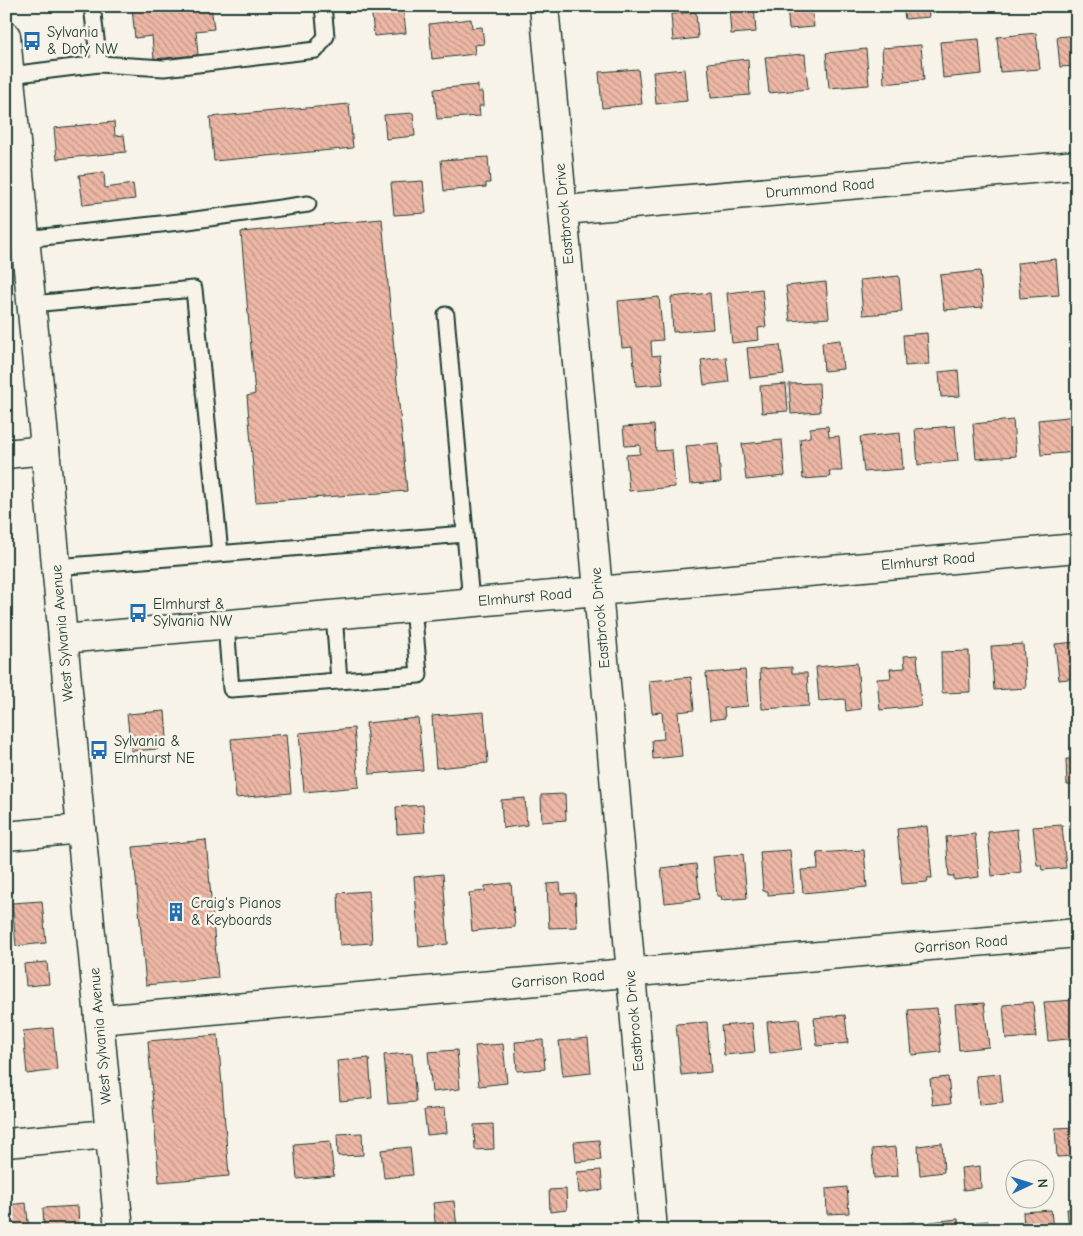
<svg xmlns="http://www.w3.org/2000/svg" width="1083" height="1236" font-family="'Comic Neue',sans-serif">
	<style>
		.building { fill: url(#building-back-hatch); stroke: #1f3d34 }
		.lines { fill: none; stroke-linecap: round; stroke-linejoin: round }
		.lane-casing { stroke: #1f3d34; stroke-width: 19 }
		.street-casing { stroke: #1f3d34; stroke-width: 31 }
		.secondary-casing { stroke: #1f3d34; stroke-width: 31 }
		.lane { stroke: #f7f3e8; stroke-width: 15 }
		.street { stroke: #f7f3e8; stroke-width: 28 }
		.secondary { stroke: #f7f3e8; stroke-width: 28 }
		.labels { text-anchor: middle; dominant-baseline: central; stroke-width: 5; stroke-linejoin: round; paint-order: stroke }
		.poi-label { font-size: 15px; fill: #1f3d34; stroke: #f7f3e8; text-anchor: start }
		.street-label { font-size: 15px; fill: #1f3d34; stroke: #f7f3e8 }
	</style>
	<defs>
		<pattern id="building-back-hatch" width="6" height="6" patternUnits="userSpaceOnUse" patternTransform="scale(1.25)"><rect width="6" height="6" fill="#eeb7a5"/><path d="M-1 5l2 2M0 0l6 6M5-1l2 2" fill="none" stroke="#c09687"/></pattern>
	</defs>
	<rect width="100%" height="100%" fill="#f7f3e8"/>
	<filter id="ink" filterUnits="userSpaceOnUse"><feTurbulence type="fractalNoise" baseFrequency=".02" numOctaves="2"/><feDisplacementMap in="SourceGraphic" scale="10" xChannelSelector="R" yChannelSelector="G"/><feConvolveMatrix kernelMatrix="1 2 1 2 8 2 1 2 1" color-interpolation-filters="sRGB"/></filter>
	<g filter="url(#ink)">
		<path class="building" d="M117,6H211L214,29L196,31L198,55L154,59L152,36L135,38L132,8L118,10Z
			M371,6H403L406,33L374,36Z
			M754,6L756,32L731,34L729,7Z
			M787,6H812L814,27L789,29Z
			M903,6H928L929,17L905,19Z
			M959,6H984V10L960,13Z
			M696,12L698,38L673,41L671,14Z
			M471,19L472,28L482,27L484,44L474,45L475,54L432,59L429,24Z
			M1036,33L1040,69L1000,72L997,37Z
			M1077,35V66L1060,67L1057,37Z
			M979,39L982,74L943,78L940,42Z
			M921,45L924,80L884,84L882,48Z
			M866,49L869,85L829,88L826,53Z
			M805,54L808,89L769,93L765,57Z
			M748,59L750,95L711,98L708,63Z
			M638,69L642,104L602,108L599,72Z
			M684,69L687,101L656,104L653,72Z
			M478,85V92H482L483,106H479L480,116L437,119L434,89Z
			M349,104L353,148L214,161L210,117Z
			M413,113L415,136L386,139L384,115Z
			M114,122L115,136L124,135L126,152L57,159L54,128Z
			M488,157L490,183H486V187L444,191L441,160Z
			M104,172L105,188L133,184L135,199L83,205L79,175Z
			M423,181L426,213L394,215L391,183Z
			M382,219L407,491L256,502L247,396L255,394L241,232Z
			M1056,259L1059,295L1020,298L1017,263Z
			M980,271L983,307L944,310L940,275Z
			M899,276L902,312L863,315L860,280Z
			M826,282L829,318L790,321L786,286Z
			M762,289L766,327L758,328L759,340L732,343L727,293Z
			M710,293L713,329L673,332L671,297Z
			M659,297L663,340L651,341L652,356L660,355L663,384L636,386L632,347L622,348L618,301Z
			M927,333L929,364L905,366L903,335Z
			M840,340L843,369L824,371L822,342Z
			M780,345L784,374L750,378L747,348Z
			M726,357L729,382L704,385L701,360Z
			M958,370L960,396L941,397L939,372Z
			M819,383L820,412L791,414L789,384Z
			M786,384L788,411L762,413L760,386Z
			M1077,416V452L1041,455L1038,420Z
			M1013,420L1016,456L976,459L973,424Z
			M654,425L656,451L672,450L675,487L629,491L626,455L640,454V445L625,446L623,427Z
			M828,426L829,437L839,436L842,471H829L830,477L803,479L800,439L810,437V428Z
			M955,426L958,461L918,465L915,429Z
			M900,433L903,469L864,472L860,437Z
			M782,440L785,476L746,480L742,444Z
			M718,443L721,482L690,484L686,446Z
			M1077,642V678L1059,680L1055,644Z
			M1023,644L1026,688L994,690L991,646Z
			M969,651L970,692L942,693L941,652Z
			M917,655L921,706L880,710L877,679L891,678L890,669L905,668L904,656Z
			M857,663L861,709L846,711L845,699L819,701L816,667Z
			M792,667V673H807L809,706L762,709L760,669Z
			M745,670L748,706L724,708L725,718L710,720L706,673Z
			M691,677L694,710L678,712L682,756L653,759L652,740L664,739L662,712L652,713L649,681Z
			M165,711L167,738H157L158,749L131,751L127,714Z
			M484,712L488,763L436,768L432,716Z
			M418,718L423,770L370,774L366,723Z
			M354,728L359,787L304,792L299,733Z
			M286,734L291,793L236,798L231,739Z
			M1066,759H1077V785H1067Z
			M565,794L566,820L542,822L541,795Z
			M525,798L527,825L503,828L501,800Z
			M423,805L425,832L397,834L396,807Z
			M1062,825L1066,868L1042,870L1041,865H1037L1033,827Z
			M927,826L932,878H927L928,882L902,884L897,829Z
			M1017,829L1021,872L992,876L988,832Z
			M975,834L979,877L954,880V876H949L946,837Z
			M206,840L218,978L146,985L133,847Z
			M790,850L794,893L768,895V891H763L760,852Z
			M864,850L867,887L803,893L801,870L818,869L817,853Z
			M743,854L747,898L722,900L721,896H717L713,857Z
			M696,864L700,899L665,903L661,868Z
			M443,874L448,944L419,947L414,877Z
			M511,883L515,927L472,931L469,893L485,891V886Z
			M560,883L561,894L575,893L577,927L549,928L547,884Z
			M369,891L372,943L340,945L338,893Z
			M42,901L46,943L16,946L12,903Z
			M47,962L49,984L26,986L24,964Z
			M1075,1000L1077,1038L1048,1041L1044,1002Z
			M1033,1002L1036,1037L1006,1039L1003,1005Z
			M984,1003L989,1047L959,1050L955,1005Z
			M937,1008L941,1052L912,1055L908,1010Z
			M845,1015L848,1043L817,1046L814,1018Z
			M799,1019L802,1049L770,1053L767,1022Z
			M707,1022L711,1072L681,1075L676,1024Z
			M752,1023L755,1052L724,1055L721,1026Z
			M53,1028L57,1070L27,1074L23,1031Z
			M6,1032H8L13,1074L6,1075Z
			M218,1035L229,1176L159,1182L148,1041Z
			M588,1038L591,1073L563,1076L559,1041Z
			M543,1040L545,1069L517,1071L515,1042Z
			M503,1044L507,1083L479,1086L475,1046Z
			M457,1050L460,1089L432,1092L428,1052Z
			M412,1053L416,1102L388,1104L384,1055Z
			M369,1058L372,1098L340,1101L337,1061Z
			M1000,1074L1003,1103L979,1105L976,1076Z
			M948,1077L951,1103L933,1105L930,1079Z
			M445,1108L447,1133L427,1135L424,1110Z
			M493,1124L494,1149L475,1150L474,1125Z
			M1077,1127V1156L1057,1157L1055,1128Z
			M362,1133L363,1155L338,1156L337,1134Z
			M599,1140L601,1160L576,1162L574,1142Z
			M330,1141L334,1176L297,1179L294,1144Z
			M942,1143L944,1172L920,1175L918,1146Z
			M410,1147L413,1175L384,1178L381,1150Z
			M896,1147L898,1176L874,1178L872,1149Z
			M980,1166L981,1188L963,1190L961,1168Z
			M601,1170L603,1190L579,1193L577,1172Z
			M847,1187L849,1213L827,1214L826,1189Z
			M566,1189L567,1210L550,1212L549,1190Z
			M454,1201L457,1227L436,1230L433,1203Z
			M26,1203L29,1230H6V1205Z
			M78,1206L79,1230H44L43,1208Z
			M1077,1208V1230H1069L1067,1209Z
			M1051,1210L1053,1230H1024L1023,1212Z
			M958,1219L959,1230H930V1222Z
			M988,1221L989,1230H977L976,1222Z
			M915,1222L916,1230H887L886,1225Z
			M743,1223L744,1230H726V1225Z"/>
		<g class="lines">
			<g class="lane-casing">
				<path id="lane" d="M92,6L99,64
					M10,75L99,64L164,68L316,50L326,36L323,6
					M25,239L188,221L308,204
					M32,304L194,289L220,553
					M446,315L471,602
					M56,567L465,534
					M334,614L339,681
					M226,624L231,689L419,675L413,607"/>
			</g>
			<g class="street-casing">
				<path id="street" d="M544,6L598,590L653,1230
					M564,210L1077,165
					M6,454L45,450
					M63,639L1077,548
					M6,836L81,829
					M99,1020L1077,933
					M6,1143L109,1134"/>
			</g>
			<g class="secondary-casing">
				<path id="secondary" d="M6,36L119,1230"/>
			</g>
			<use href="#lane" class="lane"/>
			<use href="#street" class="street"/>
			<use href="#secondary" class="secondary"/>
		</g>
	</g>
	<defs>
		<g id="bus-bare" transform="scale(1.5)"><path d="M-5-6H5V4H4V6H2V4H-2V6H-4V4H-5ZM-3.5-4V0h7V-4ZM-3.5 1.2v1.5H-2V1.2ZM2 1.2v1.5H3.5V1.2Z" fill="#1f6fb2" stroke="#f7f3e8" stroke-width="2.5" paint-order="stroke"/></g>
		<g id="building-bare" transform="scale(1.5)"><path d="M-4-6H4V6H1V3H-1V6H-4ZM-2.5-4.3h1.7v1.8h-1.7ZM.8-4.3h1.7v1.8H.8ZM-2.5-1h1.7V.8h-1.7ZM.8-1h1.7V.8H.8Z" fill="#1f6fb2" stroke="#f7f3e8" stroke-width="2.5" paint-order="stroke"/></g>
	</defs>
	<g fill-rule="evenodd">
		<use href="#bus-bare" x="32" y="41"/>
		<use href="#bus-bare" x="138" y="613"/>
		<use href="#bus-bare" x="99" y="750"/>
		<use href="#building-bare" x="176" y="912"/>
	</g>
	<g class="labels">
		<g class="poi-label">
			<text x="47" y="32">Sylvania<tspan x="47" dy="17">&amp; Doty NW</tspan></text>
			<text x="153" y="604">Elmhurst &amp;<tspan x="153" dy="17">Sylvania NW</tspan></text>
			<text x="114" y="741">Sylvania &amp;<tspan x="114" dy="17">Elmhurst NE</tspan></text>
			<text x="191" y="903">Craig's Pianos<tspan x="191" dy="17">&amp; Keyboards</tspan></text>
		</g>
		<g class="street-label">
			<text transform="translate(820 188) rotate(-5)">Drummond Road</text>
			<text transform="translate(564 214) rotate(-95)">Eastbrook Drive</text>
			<text transform="translate(928 561) rotate(-5)">Elmhurst Road</text>
			<text transform="translate(525 597) rotate(-5)">Elmhurst Road</text>
			<text transform="translate(600 618) rotate(-95)">Eastbrook Drive</text>
			<text transform="translate(62 633) rotate(-95)">West Sylvania Avenue</text>
			<text transform="translate(961 944) rotate(-5)">Garrison Road</text>
			<text transform="translate(558 979) rotate(-5)">Garrison Road</text>
			<text transform="translate(634 1021) rotate(-95)">Eastbrook Drive</text>
			<text transform="translate(100 1036) rotate(-95)">West Sylvania Avenue</text>
		</g>
	</g>
	<rect width="1083" height="1236" fill="none" stroke="#f7f3e8" stroke-width="25"/>
	<rect x="12" y="12" width="1058" height="1211" fill="none" stroke="#1f3d34" stroke-width="2" filter="url(#ink)"/>
	<g transform="translate(1030 1184) rotate(86)"><circle r="24" fill="#f7f3e8" stroke="#a1aaa0"/>
	<path d="M0-4L9 19L0 12L-9 19Z" fill="#1f6fb2"/>
	<text y="-8" font-size="14" font-weight="bold" text-anchor="middle" fill="#1f3d34">N</text>
	</g>
</svg>
